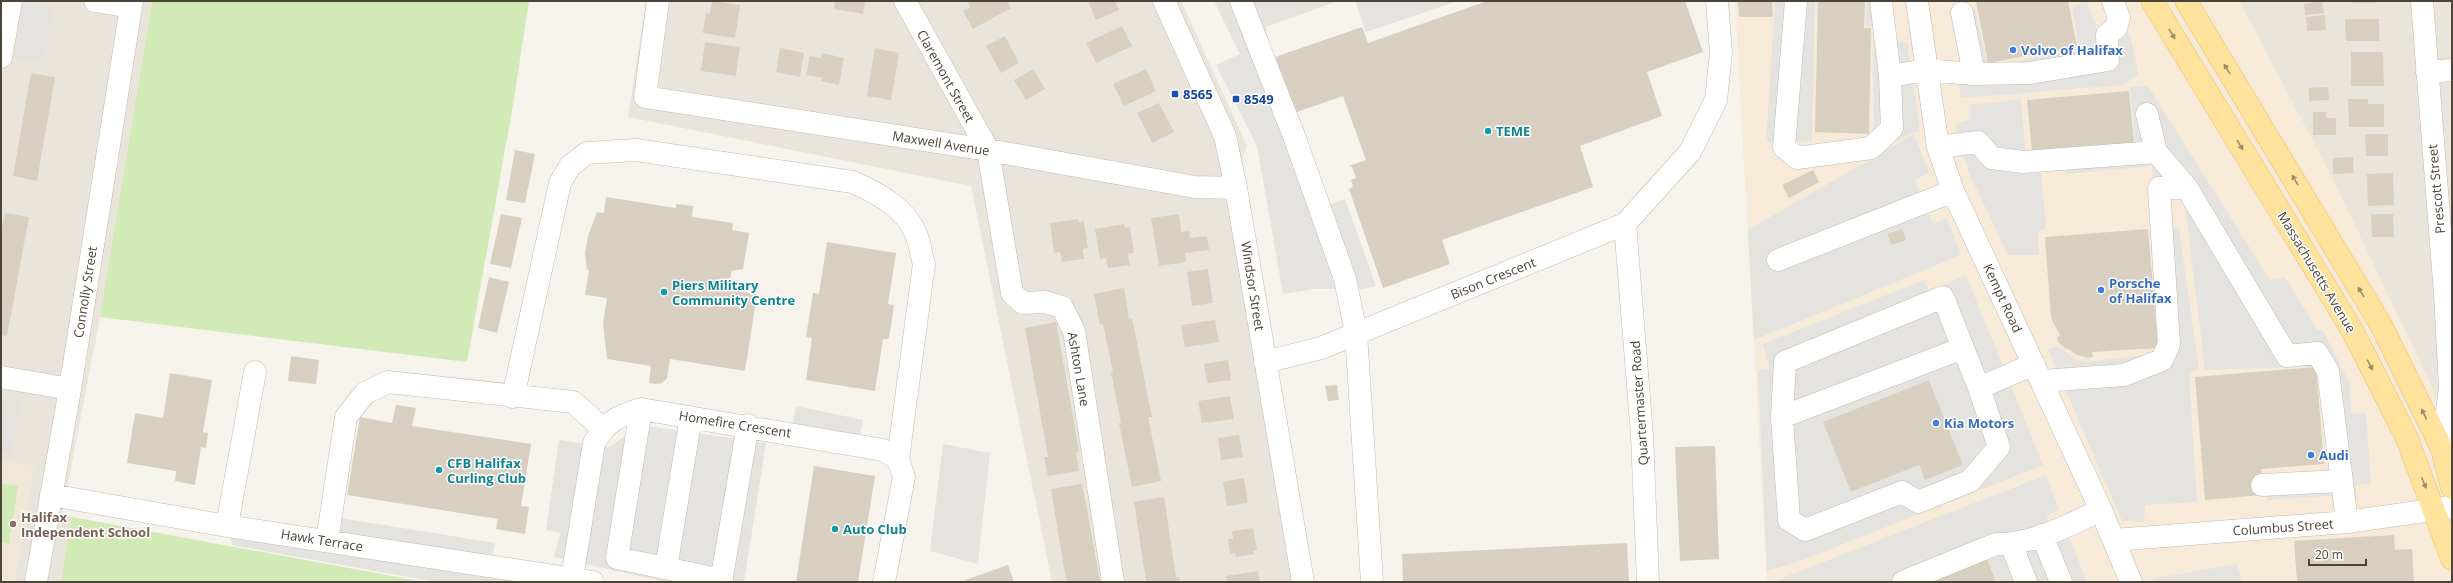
<svg xmlns="http://www.w3.org/2000/svg" width="2453" height="583" font-family="'Open Sans',sans-serif">
	<style>
		.residential { fill: #eae5da }
		.commercial { fill: #f7ead8 }
		.education { fill: #efe8d6 }
		.green { fill: #d2eab5 }
		.parking { fill: #e5e3e0; fill-rule: evenodd }
		.building { fill: #d8cfc1 }
		.lines { fill: none; stroke-linecap: round; stroke-linejoin: round }
		.minor-casing { stroke: #c2bbae; stroke-width: 23 }
		.major-casing { stroke: #e6c16a; stroke-width: 23 }
		.minor { stroke: #fff; stroke-width: 22 }
		.major { stroke: #ffe39c; stroke-width: 22 }
		.oneway { fill: #9c8c66 }
		.shop-dot { fill: #3f7fe0; stroke: #fff; stroke-width: 1.5 }
		.transit-dot { fill: #1a4fb4; stroke: #fff; stroke-width: 1.5 }
		.culture-dot { fill: #0f9aa8; stroke: #fff; stroke-width: 1.5 }
		.education-dot { fill: #8d6e63; stroke: #fff; stroke-width: 1.5 }
		.labels { text-anchor: middle; dominant-baseline: central; stroke-width: 3; stroke-linejoin: round; paint-order: stroke }
		.shop-label { font-size: 13px; font-weight: bold; fill: #366cbe; stroke: #fff; text-anchor: start }
		.street-label { font-size: 13px; fill: #4b4439; stroke: #fff }
		.transit-label { font-size: 13px; font-weight: bold; fill: #164399; stroke: #fff; text-anchor: start }
		.culture-label { font-size: 13px; font-weight: bold; fill: #0d838f; stroke: #fff; text-anchor: start }
		.education-label { font-size: 13px; font-weight: bold; fill: #785e54; stroke: #fff; text-anchor: start }
	</style>
	<rect width="100%" height="100%" fill="#f6f3ec"/>
	<path class="residential" d="M1,1H152L100,317L62,515L72,517L61,582H15L33,466L1,461Z
		M646,1H1181L1247,146L1229,191L1298,582H1052L971,186L628,117Z
		M2239,1H2452V429L2331,176Z"/>
	<path class="commercial" d="M1735,1H2239L2331,176L2452,429V582H1767Z"/>
	<path class="education" d="M1,461L34,466L15,582H1Z"/>
	<path class="green" d="M152,1H529L513,105L467,362L100,317Z
		M1,483L18,486L9,544L1,542Z
		M72,517L424,582H61Z"/>
	<path class="parking" d="M1214,1H1338L1266,27L1270,59L1328,205L1345,199L1376,286L1364,289H1315L1283,294L1257,146L1216,65L1240,54Z
		M1355,1H1458L1366,32Z
		M1775,1H1815L1812,141L1766,142Z
		M1867,1H1890L1896,40L1907,44L1920,130L1874,151L1873,27L1866,26Z
		M2087,1L2098,33L2126,24L2134,51L2138,74L2123,85L1961,98L1956,64L1964,62L1954,13L1975,9L1988,67L2079,48L2072,7Z
		M20,2L53,9L44,60L9,58Z
		M2148,86L2270,280L2285,277L2318,331L2322,329L2349,382L2351,414L2366,413L2371,484L2356,485V494L2267,500L2266,477L2329,471L2320,366L2205,370L2184,197L2157,202L2152,166L2067,174L2066,168L2041,169L2046,228L2038,232L2039,255H2008L1968,171L1955,124L1971,120L1970,105L2021,99L2026,154L2135,144L2130,87Z
		M1914,134L1929,173L1915,179L1933,224L1947,218L1961,255L1754,340L1748,230Z
		M2153,227L2179,228L2199,370L2189,373L2197,502L2145,505L2144,522L2122,521L2048,349L2057,346L2074,359L2084,362L2160,353Z
		M1966,275L2043,465L1803,560L1767,571L1758,370L1769,369L1763,344L1924,280L1929,291ZM1929,380L1963,465L1925,480L1919,465L1851,492L1823,422Z
		M1,400L20,403L12,454L1,452Z
		M796,406L863,420L858,445L791,433Z
		M647,426L766,443L744,582H666L554,557L560,533L546,530L559,440L609,447L631,432Z
		M943,444L990,453L978,564L930,551Z
		M2046,475L2059,510L2046,516L2057,541L2069,537L2087,582H1996L1987,559L1931,582H1772Z
		M341,518L495,543L490,566L513,569L520,582H436L232,545L227,526L336,542Z
		M2237,564L2242,582H2153L2152,579Z"/>
	<path class="building" d="M712,1L740,5L735,38L703,33L706,13L710,14Z
		M835,1H865L863,14L834,9Z
		M968,1H1007L1011,8L973,29L963,11L970,8Z
		M1088,1H1115L1119,10L1096,20Z
		M1487,1H1685L1703,52L1647,72L1662,116L1580,146L1593,187L1442,240L1450,264L1383,288L1349,189L1353,187L1351,180L1356,178L1352,167L1349,166L1366,160L1343,96L1294,113L1275,57L1362,27L1368,43Z
		M1738,1H1772L1773,17H1739Z
		M1818,1H1865L1864,28H1871L1869,134L1815,132Z
		M1976,1H2068L2077,46L1988,63Z
		M2322,1L2324,13L2305,15L2304,4Z
		M2352,1H2376V3H2352Z
		M2325,15L2326,30L2307,31L2306,17Z
		M2345,19H2379V41H2346Z
		M1122,26L1132,46L1096,63L1086,43Z
		M1005,36L1019,63L1001,73L986,46Z
		M705,42L740,47L736,76L701,71Z
		M780,48L804,53L800,77L776,72Z
		M875,48L899,53L891,100L867,96Z
		M2351,52H2383L2384,86H2351Z
		M822,53L844,58L839,85L821,81L822,78L806,75L810,56L821,58Z
		M1033,69L1045,89L1026,100L1014,80Z
		M1146,69L1156,91L1124,106L1113,84Z
		M31,73L55,77L37,181L13,176Z
		M2328,87L2329,100L2309,101V88Z
		M2129,91L2134,143L2032,152L2027,100Z
		M2348,99H2368V104H2384V127H2349Z
		M1159,103L1174,132L1152,143L1137,113Z
		M2313,112H2326V118H2336V135H2313Z
		M2365,134H2388V156H2366Z
		M515,150L535,154L525,203L506,200Z
		M2353,157L2354,173L2333,174V158Z
		M1813,170L1819,182L1789,198L1782,185Z
		M2393,173L2394,205L2368,206L2367,174Z
		M606,197L676,208V204L693,206L692,217L733,223L732,230L749,233L743,269L731,271V277L728,279L729,290L757,294L745,371L670,359L667,378L662,383L656,384L649,383L651,366L607,359L603,324L607,298L585,295L589,270H587L585,253L588,236L597,212L604,213Z
		M5,213L29,217L7,336L1,335V233Z
		M501,214L522,218L511,268L490,264Z
		M1179,214L1181,232L1189,231L1190,238L1207,236L1209,250L1185,253L1186,262L1159,266L1151,218Z
		M2371,214H2393L2394,237H2372Z
		M1078,219L1079,222L1084,221L1088,248L1083,249L1084,259L1062,262L1060,252L1054,253L1050,223Z
		M1124,224L1125,228L1130,227L1134,253L1128,254L1130,265L1108,268L1106,258L1100,259L1095,229Z
		M1902,229L1906,240L1892,245L1887,234Z
		M2148,229L2158,348L2092,352L2093,357L2088,358L2075,354L2067,348L2066,349L2058,342L2057,338L2060,335L2051,318L2045,237Z
		M827,242L896,253L888,304L894,305L889,339H883L875,391L806,380L812,338L806,337L813,293L819,294Z
		M1208,269L1213,303L1192,306L1187,272Z
		M489,277L509,282L497,333L478,328Z
		M1124,288L1129,319L1132,318L1152,417H1148L1161,481L1132,487L1119,423H1121L1111,372H1113L1103,324L1100,325L1094,294Z
		M1215,320L1219,342L1185,347L1181,325Z
		M1056,322L1079,451L1076,452L1079,471L1048,476L1044,457H1048L1025,328Z
		M291,356L319,360L316,384L288,381Z
		M1228,360L1231,380L1207,383L1204,364Z
		M2316,367L2324,464L2261,469L2263,495L2205,500L2195,377Z
		M170,373L212,380L203,432L208,433L206,448L201,447L195,485L175,481L176,471L127,463L135,413L163,418Z
		M1929,380L1963,465L1925,480L1919,465L1851,492L1823,422Z
		M1337,385L1339,400L1328,401L1325,386Z
		M1230,396L1234,419L1202,423L1198,401Z
		M396,405L416,408L412,426L531,444L521,506L529,507L525,534L496,529L498,519L347,495L360,417L392,423Z
		M1239,435L1243,457L1221,460L1218,438Z
		M1715,446L1719,559L1680,561L1675,447Z
		M814,466L875,476L858,582H796Z
		M1244,478L1248,503L1227,506L1223,482Z
		M1082,484L1091,531L1100,582H1067L1064,568L1051,489Z
		M1164,497L1176,577H1179L1180,582L1146,581L1134,502Z
		M1253,528L1257,550L1253,551L1254,554L1236,557L1235,553L1230,554L1228,539H1233L1232,531Z
		M2394,535L2395,550L2412,549L2414,582H2297L2294,541Z
		M1627,543L1629,582H1403L1402,554Z
		M1987,559L1996,582H1931Z
		M1008,565L1014,582H960Z
		M1258,571L1260,582H1227L1226,576Z"/>
	<g class="lines">
		<g class="minor-casing">
			<path id="minor" d="M95,1L131,7
				M658,1L645,97L988,150L1195,187L1236,188
				M905,1L988,150L1012,293L1023,303L1045,302L1062,307L1074,331L1113,582
				M1164,1L1225,136L1236,188L1303,582
				M1241,1L1294,136L1345,279L1356,333L1372,582
				M1796,1L1784,147L1797,158L1871,148L1892,128L1890,76L1881,1
				M1917,1L1938,147L1953,191L2101,510L2131,582
				M2422,1L2445,294L2450,388L2442,449
				M1962,13L1974,74
				M1,57L11,1
				M2427,72L2452,70
				M1890,76L1926,70L1974,74L2030,73L2108,60L2107,35L2116,28L2119,18L2113,1
				M2147,114L2156,152
				M1938,147L1978,142L1992,158L2023,162L2156,152L2187,188L2287,356L2317,353L2328,371L2347,522
				M1625,224L1642,435L1648,582
				M1778,260L1953,191
				M1963,348L1943,297L1785,362L1782,417L1789,520L1805,530L1902,492L1918,502L1970,481L1999,447L1979,388
				M1265,362L1321,348L1625,224L1690,152L1716,100L1721,53L1717,1
				M1,377L70,389
				M2042,381L2124,375L2162,360L2169,344L2159,188H2187
				M513,397L560,183L570,166L587,153L636,150L853,182C877,193 905,207 916,234C920,243 921,255 924,264L898,459
				M641,409L617,558L722,580
				M1782,417L1963,348L1979,388L2034,364
				M2262,485L2340,481
				M51,495L227,526L593,582
				M227,526L255,372
				M2042,535L2061,582
				M2114,540L2347,522L2452,507
				M327,541L346,417L365,393L388,382L573,402L602,428
				M2011,544L2026,582
				M666,568L691,417
				M572,578L594,443C607,421 618,416 641,409L883,450L898,459L904,477L884,582
				M36,582L70,389L132,1
				M721,582L748,425
				M1903,582L1996,544C2032,545 2069,525 2101,510"/>
		</g>
		<g class="major-casing">
			<path id="major" d="M2152,1L2352,330L2406,436L2452,559
				M2186,1L2381,325L2442,449L2452,488"/>
		</g>
		<use href="#minor" class="minor"/>
		<use href="#major" class="major"/>
	</g>
	<defs><path id="oneway-solid" d="M-6-.8H1V-3.2L6.5 0L1 3.2V.8H-6Z"/></defs>
	<g class="oneway">
		<use href="#oneway-solid" transform="translate(2172 34) rotate(59)"/>
		<use href="#oneway-solid" transform="translate(2227 69) rotate(-122)"/>
		<use href="#oneway-solid" transform="translate(2240 145) rotate(59)"/>
		<use href="#oneway-solid" transform="translate(2295 180) rotate(-121)"/>
		<use href="#oneway-solid" transform="translate(2361 292) rotate(-121)"/>
		<use href="#oneway-solid" transform="translate(2370 365) rotate(63)"/>
		<use href="#oneway-solid" transform="translate(2424 414) rotate(-116)"/>
		<use href="#oneway-solid" transform="translate(2424 483) rotate(68)"/>
	</g>
	<g class="shop-dot">
		<circle cx="2013" cy="50" r="4"/>
		<circle cx="2101" cy="290" r="4"/>
		<circle cx="1936" cy="423" r="4"/>
		<circle cx="2311" cy="455" r="4"/>
	</g>
	<g class="transit-dot">
		<rect x="1171" y="90" width="8" height="8" rx="2"/>
		<rect x="1232" y="95" width="8" height="8" rx="2"/>
	</g>
	<g class="culture-dot">
		<circle cx="1488" cy="131" r="4"/>
		<circle cx="664" cy="292" r="4"/>
		<circle cx="439" cy="470" r="4"/>
		<circle cx="835" cy="529" r="4"/>
	</g>
	<circle class="education-dot" cx="13" cy="524" r="4"/>
	<g class="labels">
		<g class="shop-label">
			<text x="2021" y="50">Volvo of Halifax</text>
			<text x="2109" y="283">Porsche<tspan x="2109" dy="15">of Halifax</tspan></text>
			<text x="1944" y="423">Kia Motors</text>
			<text x="2319" y="455">Audi</text>
		</g>
		<g class="street-label">
			<text transform="translate(946 76) rotate(61)">Claremont Street</text>
			<text transform="translate(941 143) rotate(9)">Maxwell Avenue</text>
			<text transform="translate(2436 189) rotate(-95)">Prescott Street</text>
			<text transform="translate(2317 272) rotate(59)">Massachusetts Avenue</text>
			<text transform="translate(1493 278) rotate(-22)">Bison Crescent</text>
			<text transform="translate(1253 286) rotate(81)">Windsor Street</text>
			<text transform="translate(85 292) rotate(-81)">Connolly Street</text>
			<text transform="translate(2003 298) rotate(65)">Kempt Road</text>
			<text transform="translate(1079 369) rotate(80)">Ashton Lane</text>
			<text transform="translate(1639 403) rotate(-94)">Quartermaster Road</text>
			<text transform="translate(735 424) rotate(9)">Homefire Crescent</text>
			<text transform="translate(2283 527) rotate(-4)">Columbus Street</text>
			<text transform="translate(322 540) rotate(9)">Hawk Terrace</text>
		</g>
		<g class="transit-label">
			<text x="1183" y="94">8565</text>
			<text x="1244" y="99">8549</text>
		</g>
		<g class="culture-label">
			<text x="1496" y="131">TEME</text>
			<text x="672" y="285">Piers Military<tspan x="672" dy="15">Community Centre</tspan></text>
			<text x="447" y="463">CFB Halifax<tspan x="447" dy="15">Curling Club</tspan></text>
			<text x="843" y="529">Auto Club</text>
		</g>
		<g class="education-label">
			<text x="21" y="517">Halifax<tspan x="21" dy="15">Independent School</tspan></text>
		</g>
	</g>
	<rect width="2453" height="583" fill="none" stroke="#4b4439" stroke-width="4"/>
	<path d="M2309 559v6h57v-6" fill="none" stroke="#4b4439" stroke-width="2"/>
	<text x="2315" y="559" font-size="12" fill="#4b4439" stroke="#ffffff" stroke-width="3" paint-order="stroke">20 m</text>
</svg>
